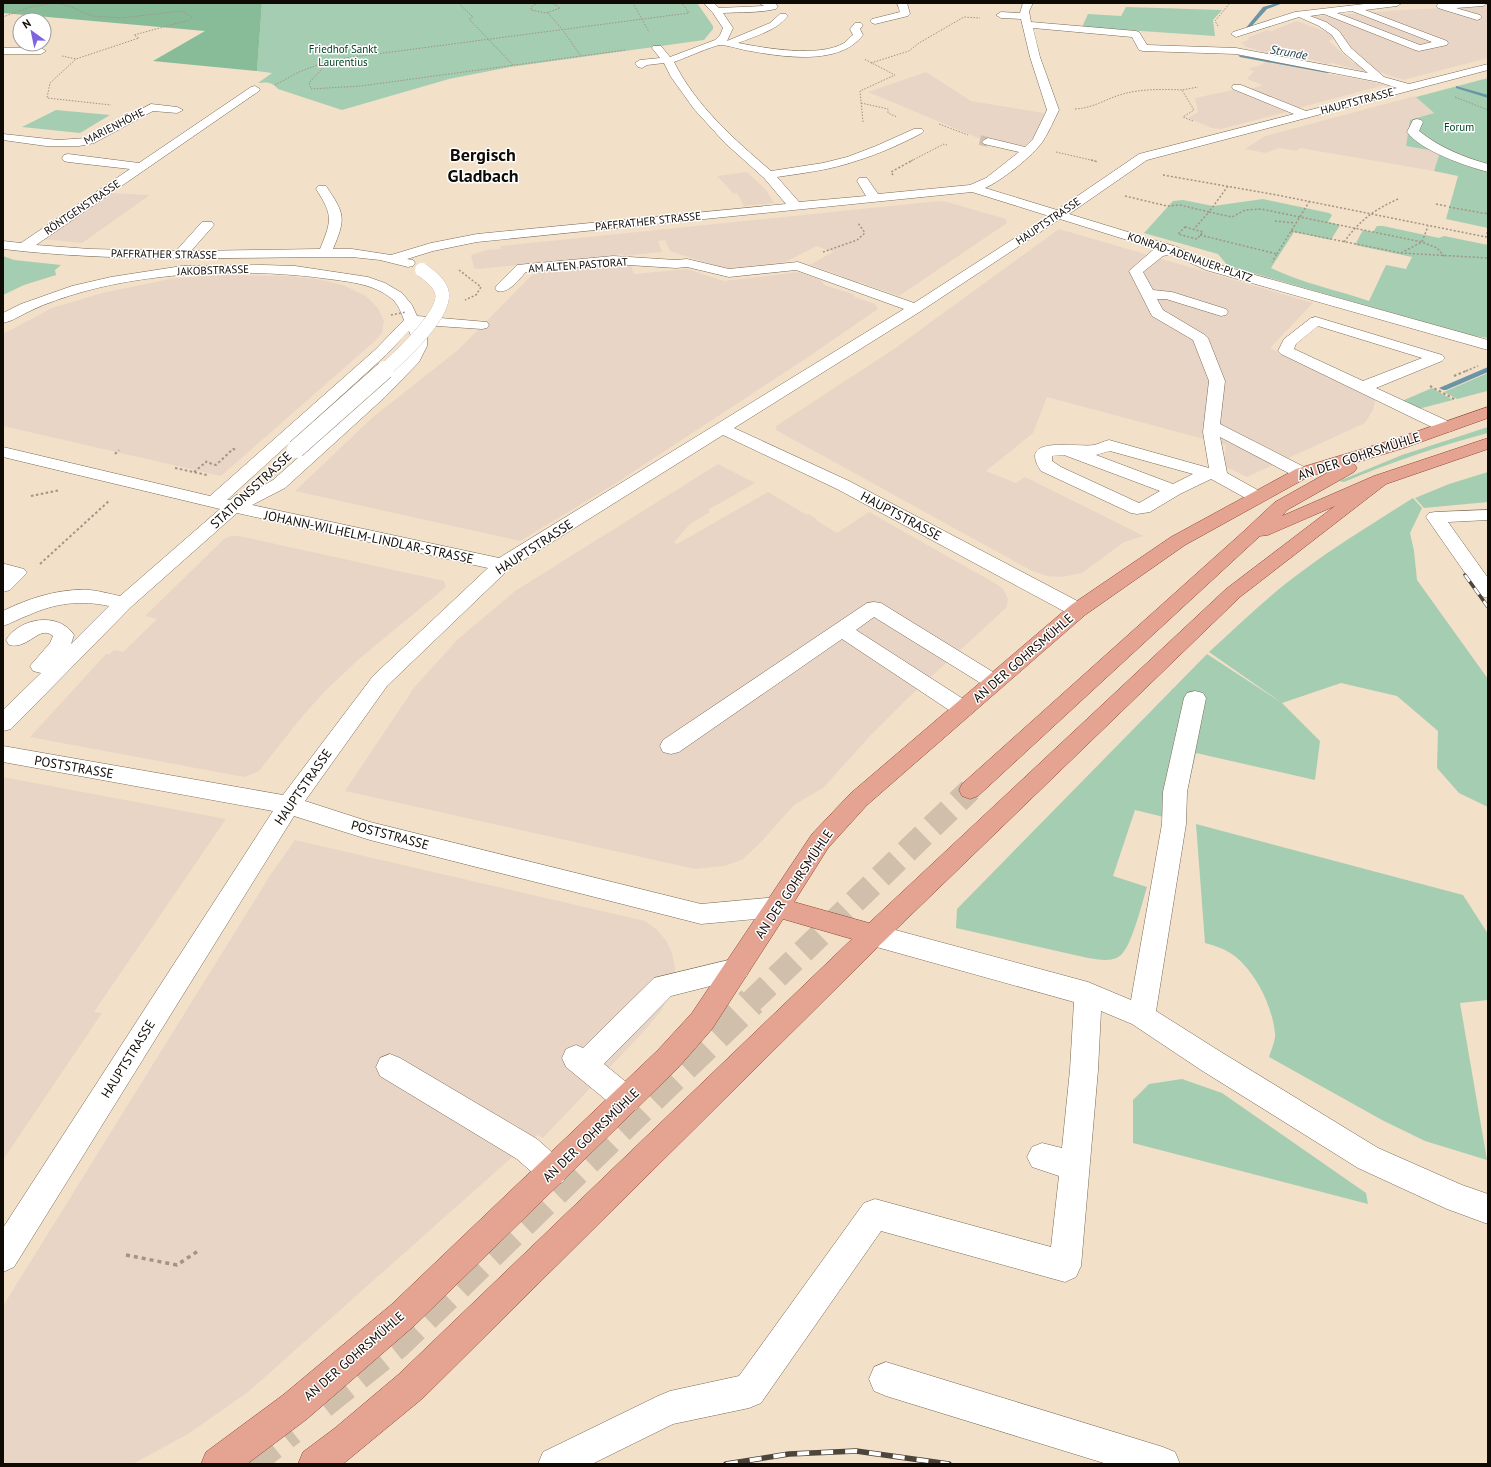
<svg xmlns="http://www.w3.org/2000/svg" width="1491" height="1467" font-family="'PT Sans',sans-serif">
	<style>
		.commercial { fill: #e9d5c6 }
		.green { fill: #a5cdb1 }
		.forest { fill: #88bc98 }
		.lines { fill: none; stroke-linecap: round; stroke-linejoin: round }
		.stream { fill: #6a95a6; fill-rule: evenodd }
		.minor-tunnel { stroke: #d0c0ab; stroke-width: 10; stroke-dasharray: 10 5.5; stroke-linecap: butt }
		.major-tunnel-far1 { stroke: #d0c0ab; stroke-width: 24; stroke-dasharray: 24 12; stroke-linecap: butt }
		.major-tunnel { stroke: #d0c0ab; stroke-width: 30; stroke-dasharray: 30 15; stroke-linecap: butt }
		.minor-casing { stroke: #7a6b56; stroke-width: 1 }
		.major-casing { stroke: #8f4530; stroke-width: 1 }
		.path-far3 { stroke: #a29483; stroke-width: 1; stroke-dasharray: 1.5 1.5; stroke-linecap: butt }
		.path-far2 { stroke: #a29483; stroke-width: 1.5; stroke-dasharray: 2 2; stroke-linecap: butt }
		.path-far1 { stroke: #a29483; stroke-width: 2; stroke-dasharray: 2.5 2.5; stroke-linecap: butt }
		.path { stroke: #a29483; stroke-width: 3.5; stroke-dasharray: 4 4; stroke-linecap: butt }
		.minor { fill: #fff; fill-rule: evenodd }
		.major { fill: #e5a391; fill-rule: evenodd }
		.rail-far1-casing { stroke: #4d443a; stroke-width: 3.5 }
		.rail-casing { stroke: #4d443a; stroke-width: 5.5 }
		.rail-far1 { stroke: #fff; stroke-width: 2.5; stroke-dasharray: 8; stroke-linecap: butt }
		.rail { stroke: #fff; stroke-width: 4; stroke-dasharray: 12; stroke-linecap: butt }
		.minor-bridge-far1-casing { stroke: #7a6b56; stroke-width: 14; stroke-linecap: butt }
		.minor-bridge-casing { stroke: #7a6b56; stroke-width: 19; stroke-linecap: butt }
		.path-bridge { stroke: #a29483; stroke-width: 1.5; stroke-dasharray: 2 2; stroke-linecap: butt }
		.minor-bridge-far1 { stroke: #fff; stroke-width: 14 }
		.minor-bridge { stroke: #fff; stroke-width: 18 }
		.labels { text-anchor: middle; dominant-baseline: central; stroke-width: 3; stroke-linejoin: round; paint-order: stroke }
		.far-park-label { font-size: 11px; fill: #004221; stroke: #fff }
		.far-street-label { font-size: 11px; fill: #100a04; stroke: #fff }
		.far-water-label { font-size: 12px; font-style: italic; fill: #173541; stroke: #fff }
		.street-label { font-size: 13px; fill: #100a04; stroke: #fff }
		.far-town-label { font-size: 18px; font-weight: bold; fill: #100a04; stroke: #fff }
	</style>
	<rect width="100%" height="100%" fill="#f2e0c9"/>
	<path class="commercial" d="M1488,6V58L1403,80L1369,68L1343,42L1344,38L1307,17L1400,10Z
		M1297,21L1332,34L1335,38L1329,41L1353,63H1357L1366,70L1362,71L1332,63L1327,64L1298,56L1288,59L1243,46L1245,45L1240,43L1250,39L1247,38L1267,30L1271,31Z
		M1265,62L1383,84L1385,85L1298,108L1250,89L1263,85L1247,79L1254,71L1248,69L1261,65Z
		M926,72L971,101L1044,113L1037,134L1030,147L978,138L868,92Z
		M1237,89L1290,111L1221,129L1212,128L1188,118L1198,112L1195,98Z
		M1415,96L1434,113L1410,120L1406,146L1440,152L1434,171L1300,148L1297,151L1279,148L1265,153L1245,149L1265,136Z
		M747,172L766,190L774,203L744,206L737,193L734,194L717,176Z
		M110,193L150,195L82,243L42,239Z
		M939,201L947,202L1006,219L1007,223L899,296L859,282L857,283L841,278L842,276L810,265L833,252L817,246L785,262L725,269L670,251L665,240L658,241L662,252L623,256L622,254L478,269L474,268L471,255L487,250L501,249L500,246Z
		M1059,229L1313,303L1270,348L1376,396L1373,410L1365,423L1247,477L1224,466L1226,445L1047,397L1033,433L986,471L1016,483L1025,477L1144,536L1124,542L1082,573L1062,577L1047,576L1032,571L776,430V426L894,349Z
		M599,264L600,267L630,264L634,274L687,269L724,281L798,272L821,280L824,285L853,294L855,297L875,304L878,309L808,357L613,485L520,541L295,491L373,417L458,350L537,270Z
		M219,275L289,276L322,280L343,285L366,296L378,308L384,321L382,333L375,341L221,476L3,426V334L52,308L102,293L170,279Z
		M718,464L755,483L708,510L710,512L690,524L674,542L677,544L768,492L807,515L808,514L817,519L816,520L837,533L869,512L998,585L1003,589L1006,595L1008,600L1006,608L907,699L870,736L823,788L794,805L761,842L742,860L724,866L695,869L345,791L412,691H411L458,639L515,591Z
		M230,536H239L444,581L446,587L358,660L325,691L301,718L259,771L244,777L30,737L106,654H110L114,650L123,652L157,619L145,616L224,539Z
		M3,777L226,819L94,1012L102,1013L3,1160Z
		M295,840L645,921L656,929L666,940L672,953L675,968L674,983L668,997L661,1011L646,1029L543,1138L537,1135L248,1392L188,1434L133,1464H3V1306L271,874Z"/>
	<path class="green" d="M262,3H697L713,26V29L704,40L510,67L449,79L342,110L278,89C272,82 267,82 258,83L272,73L257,71Z
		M1126,7L1222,10L1213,20L1215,36L1082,27L1088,14L1121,16Z
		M1488,78V228L1446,219L1458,176L1434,171L1440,152L1406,146L1410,120L1434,113L1416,97Z
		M56,110L110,115L80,133L22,127Z
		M1263,199L1329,213L1332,215L1328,222L1340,225L1331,240L1294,232L1271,268C1302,283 1337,290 1369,301L1386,265L1406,269L1412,257L1355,245L1363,230L1373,232L1377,226H1383L1439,238L1444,236L1488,245V338L1469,335L1228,266L1218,254L1144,233L1173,201L1183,200L1213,206Z
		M3,256L14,260L61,265L55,270L56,275L24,285L3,295Z
		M1488,373L1487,391L1457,399L1444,392Z
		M1432,388L1453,400L1418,409L1402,401Z
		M1488,427V433C1439,446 1391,462 1344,482L1339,481L1402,455Z
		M1488,472V502L1424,508L1415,498L1449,484Z
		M1413,498L1422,508L1410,533L1414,551L1417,580L1488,679V807L1459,793L1437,768L1438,731L1397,696L1341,683L1282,703L1209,652C1239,625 1268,596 1301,572C1337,545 1375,522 1413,498Z
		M1207,654L1282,703L1320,741L1315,780L1196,753L1184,805L1164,817L1135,810L1113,876L1147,887C1142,903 1132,945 1121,955C1112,963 1098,959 1088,958L956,928L957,909Z
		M1196,824L1463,895L1488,934V1000L1460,1003L1487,1160L1425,1141L1382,1120L1269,1057C1271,1050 1276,1040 1275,1033C1272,1006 1257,975 1236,957C1227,950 1217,946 1205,943Z
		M1182,1079L1222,1093L1366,1193L1368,1204L1133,1143V1100L1149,1084Z"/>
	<path class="forest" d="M3,3H262L257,71L153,61L205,31L3,13Z"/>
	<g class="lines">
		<path class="stream" d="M1277,3H1283L1267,9L1249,29H1245L1263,7Z
			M1238,55L1327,71L1329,72L1327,73L1240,57Z
			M1456,86L1488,95V98L1456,88Z
			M1488,367V372L1446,390H1443L1439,388Z"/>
		<path class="minor-tunnel" d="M980,140L988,142"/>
		<path class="major-tunnel-far1" d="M751,1002L970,790"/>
		<path class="major-tunnel" d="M322,1404L397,1344L752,1001
			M249,1464L291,1430"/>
		<g class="minor-casing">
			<path id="minor" d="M704,3H714L719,8L764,6L759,3L776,4L778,7L776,9C759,13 741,12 723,13L733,28L727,41L770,23L780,14H786L788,16C776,31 755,36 738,43C765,48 819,58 844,43C847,41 850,37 853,35L850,29L855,23H861L863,25L860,29L863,35C840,66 783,57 750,51C742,50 728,45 720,45C712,46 683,59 674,62C696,106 734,139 771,171L823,163L847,157L876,146L914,129H922L924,131L922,133C901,144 879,154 856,161C830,170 804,173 777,177L799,202L866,196L857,181L859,178H867L878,194L970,185L986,178L1019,152L984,144L982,142L984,140L988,138L1025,147L1033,139L1047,110L1030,57L1021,19L1001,18L996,15L1001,12L1020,13L1023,3H1033L1029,11L1031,22L1136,31L1139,32L1147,45L1236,48L1368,73L1343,52L1332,35L1319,26L1299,17L1236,37L1231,34L1233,32L1295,12L1373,3H1402L1397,6L1365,10L1447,41L1448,43L1447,45L1419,51L1415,50L1324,14L1310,16L1326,22L1339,31L1351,48L1384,77L1409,84L1488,64V70L1147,160L1069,214L1177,247L1216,264L1488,340V350L1206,270L1171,254L1163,256L1143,272L1153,290L1172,292L1226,309L1228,312L1226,315L1221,316L1166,299H1157L1163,310L1205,335L1208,338L1225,381L1220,424L1308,469L1311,473L1308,477L1302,478L1296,477L1220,437L1227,473L1263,493L1266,497L1263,501L1257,502L1251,501L1211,479L1180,494L1150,512L1137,514L1131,513L1041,471C1016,434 1077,448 1094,445C1099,444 1104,441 1109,440L1209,468L1203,432L1209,381L1193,340L1152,316L1129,271L1153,250L1156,249L1060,219L921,311L734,428L849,481L1085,605L1088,610L1085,615L1078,616L1071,615L837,489L723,435L509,569L387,686L305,801L370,822L701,904L777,897L786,900L790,907L786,914L777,917L701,924L370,840L294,816L14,1267L3,1272V1228L273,811L3,762V746L283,795L373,676L488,568L237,513L131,607L11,729L3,731V710L41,673L33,671L30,666L50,643L53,636C39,624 29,650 9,645L6,640C19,618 59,611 74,635L71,644L109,606C81,600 55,603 29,615C20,618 12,623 3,626V611C29,598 61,588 90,590C100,591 110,594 120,596L220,509L3,457V447L210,496L376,349L404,320C401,312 398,304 392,299C374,284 351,282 329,279C252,268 157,271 82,292C65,297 46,303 30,311C21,315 13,321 3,323V313L21,304L72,286L111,277L182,266L263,265L295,266L368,277L385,283L402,293L412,305L417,316L487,322L489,325L487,328L482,329L422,325L427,336V346L419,362L385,397L285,488L252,505L499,558L904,309L796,270L729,277L687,267L676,268L613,264L526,272C518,280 509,294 497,291L495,288L497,285L517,265L613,256L676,260L687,259L729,269L798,262L914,303L1049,216L972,192L477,242L433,251L407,259L413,260L415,263L413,266L408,267L380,260L352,257C235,257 119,263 3,249V241L21,243L130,169L68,162L64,161L62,158L64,155L68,154L139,163L251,87L255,86L260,89L259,91L36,245L90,249L176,251L202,222H212L214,225L191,251L320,249C332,220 333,215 316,189L318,186H326C345,214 346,218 333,249H352L391,255L431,243L477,234L786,204L764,178L725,143L694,109L671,77L664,63L647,65L642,68L638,67L635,63L640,60L660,58L652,48L653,46H661L670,57L715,40L720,35L723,28L713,13ZM1352,11L1432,42L1420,45L1337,13ZM1033,28L1132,37L1139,50L1143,51L1236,54L1379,82L1397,88L1306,111L1241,85H1233L1232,87L1233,89L1294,114L1139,154L1057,210L985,188C1001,181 1033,156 1043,141C1049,132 1054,120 1059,110L1040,57ZM409,331L411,336V346L407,357L373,391L273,480L249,494L236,495L230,500H227L386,355ZM1110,451L1193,474L1173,484L1096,455ZM1064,455L1160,491L1139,503L1061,467L1052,461V456Z
				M897,3H907L910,14L908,16L875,24L872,23L870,21L872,19L900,12Z
				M1444,3H1488L1483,6L1456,8L1480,15L1482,17L1480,19L1477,20L1438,8L1436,6L1438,4Z
				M3,48H41L46,51L41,54H3Z
				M151,104L177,107L183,110L177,113L153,111L94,143L79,146H46L3,140V134L58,140L87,138Z
				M1417,119L1421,120L1423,122L1419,131C1439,147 1463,157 1488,164V172C1466,166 1421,151 1407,132L1413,120Z
				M1316,317L1442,355L1445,358L1442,361L1376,388L1452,423L1454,427L1452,431L1446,432L1440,431L1281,354L1278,351L1284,339L1311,318ZM1318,326L1422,358L1363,381L1294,349L1296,344Z
				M1488,510V520L1448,522L1488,578V598L1481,596L1426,517L1429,513L1435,512Z
				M5,564L24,569L27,573L10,590L3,592V565Z
				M874,602L881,603L1001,677L1005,682L1001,687L994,689L987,687L874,617L856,630L971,704L974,709L971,714L963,717L955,714L842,639L679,752L671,754L663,752L660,746L663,740L867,603Z
				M1195,691L1203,693L1206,698L1187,792L1186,824L1156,1011L1221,1052L1378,1148L1462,1185L1488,1194V1224L1447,1209L1358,1168L1201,1070L1132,1024L1101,1011L1098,1070L1081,1266L1076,1277L1065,1282L881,1231L761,1403L749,1408L673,1424L592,1464H538L543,1452L658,1396L670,1391L739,1376L864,1203L875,1199L1051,1247L1059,1176L1032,1167L1027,1157L1032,1147L1042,1143L1062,1148L1070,1070L1074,1002L873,946L864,943L860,935L864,927L873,924L1088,982L1131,1000L1162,824L1163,792L1184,698L1187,693Z
				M737,958L746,961L750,969L746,977L671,996L604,1064L637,1091L641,1100L637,1109L627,1113L617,1109L566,1067L562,1058L566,1049L576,1045L583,1048L654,978Z
				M390,1054L400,1058L537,1139L563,1162L568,1172L563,1182L553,1186L543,1182L517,1159L380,1076L376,1067L380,1058Z
				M886,1362L1163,1447L1175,1452L1180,1464H1107L886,1396L874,1391L869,1379L874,1367Z"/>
		</g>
		<g class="major-casing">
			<path id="major" d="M1488,407V418L1404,448L1351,464H1354L1357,468L1354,472L1287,510L1282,516L1374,476L1488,438V449L1386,484L1240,597L882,943L423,1398L343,1464H298L303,1452L335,1428L399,1374L852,939L783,919L712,1029L678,1068L414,1326L307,1419L247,1464H201L206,1452L283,1395L392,1304L658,1050L692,1013L812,834L851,793L1071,605L1171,537L1296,469L1392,440ZM1334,469L1275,502L1244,531L962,784L959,790L962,796L970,799L978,796L1260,536L1268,535L1335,506L1226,589L869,923L794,902L828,848L867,805L1085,615L1185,545L1308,477Z"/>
		</g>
		<path class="path-far3" d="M458,3L473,17L469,19L513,65
			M538,3L531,7V10L546,13L560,8L554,4L548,3
			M633,3L649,32
			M548,13L562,29L581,56
			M3,17L30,7L55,3L69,6L92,16L121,18L182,11L192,17L189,20L134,35L139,38L76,59
			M1218,26L1215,21L1230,3
			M62,56L76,59L50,83L47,98L111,105
			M329,61L309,83L311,89L361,86L625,50
			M871,63L909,51L919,43L964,17L980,18
			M275,85L299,72L330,60L689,13L682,3
			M1455,97L1488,110
			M861,103L888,109V113L897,117
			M1075,109C1094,108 1105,99 1123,94C1140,89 1164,89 1182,90
			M1193,121L1183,117L1194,110L1182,90L1198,87
			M863,122L860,91L895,75L864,59
			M939,124L968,135
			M1056,152L1095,161
			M911,161L944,144L947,145"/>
		<path class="path-far2" d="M1091,160L1098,162
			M893,175L891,172L913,160
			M1163,175L1277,195L1486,237L1488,230
			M1125,196L1167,206L1180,205L1209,212L1228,186
			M1436,204L1446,206
			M1449,207L1488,214
			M1275,221L1295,223
			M1185,227L1203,232L1197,239L1178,234Z
			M1193,230L1209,212L1232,217L1245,210L1261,209L1422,242L1437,248L1444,256
			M1291,231L1401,253L1488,258
			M1200,235L1277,254L1272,262
			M1344,242C1360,220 1374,210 1398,199
			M823,252L857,240L865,233L858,223
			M1401,253L1422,242L1428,226
			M1277,254L1309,202
			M459,270L481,287L476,295L465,300
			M1466,371L1478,366"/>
		<path class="path-far1" d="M1454,376L1468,370
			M1430,386L1456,400
			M115,454L119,450
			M207,461L206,462L216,465L233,449L237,450
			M175,468L207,475
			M194,472L206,462
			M31,496L60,490
			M40,564L110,500"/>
		<path class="path" d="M126,1255L177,1265L198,1251"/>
		<use href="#minor" class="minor"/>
		<use href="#major" class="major"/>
		<g class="rail-far1-casing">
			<path id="rail-far1" d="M1465,575L1488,607"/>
		</g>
		<g class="rail-casing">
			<path id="rail" d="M726,1464L789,1454L856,1451L949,1464"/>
		</g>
		<use href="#rail-far1" class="rail-far1"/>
		<use href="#rail" class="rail"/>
		<g class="minor-bridge-far1-casing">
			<path id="minor-bridge-far1" d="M384,371C399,357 446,315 442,293C440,283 430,276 422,270"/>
		</g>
		<g class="minor-bridge-casing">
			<path id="minor-bridge" d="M296,449L385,370"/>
		</g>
		<path class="path-bridge" d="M391,315L406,312"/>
		<use href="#minor-bridge-far1" class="minor-bridge-far1"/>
		<use href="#minor-bridge" class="minor-bridge"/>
	</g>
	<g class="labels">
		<g class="far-park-label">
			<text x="343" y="49">Friedhof Sankt<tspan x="343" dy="13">Laurentius</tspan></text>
			<text x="1459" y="127">Forum</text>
		</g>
		<g class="far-street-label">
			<text transform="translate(1357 101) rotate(-15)">HAUPTSTRASSE</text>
			<text transform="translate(114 126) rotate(-27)">MARIENHÖHE</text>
			<text transform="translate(82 207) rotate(-34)">RÖNTGENSTRASSE</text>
			<text transform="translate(648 221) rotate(-6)">PAFFRATHER STRASSE</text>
			<text transform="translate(1048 221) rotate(-34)">HAUPTSTRASSE</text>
			<text transform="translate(164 254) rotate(1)">PAFFRATHER STRASSE</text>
			<text transform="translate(1190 257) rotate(19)">KONRAD-ADENAUER-PLATZ</text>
			<text transform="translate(578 265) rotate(-4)">AM ALTEN PASTORAT</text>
			<text transform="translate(213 270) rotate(-2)">JAKOBSTRASSE</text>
		</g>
		<g class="far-water-label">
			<text transform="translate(1289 52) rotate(10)">Strunde</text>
		</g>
		<g class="street-label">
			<text transform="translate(1359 456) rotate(-18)">AN DER GOHRSMÜHLE</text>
			<text transform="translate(251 490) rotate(-43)">STATIONSSTRASSE</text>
			<text transform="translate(901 516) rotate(28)">HAUPTSTRASSE</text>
			<text transform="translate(369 537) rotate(12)">JOHANN-WILHELM-LINDLAR-STRASSE</text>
			<text transform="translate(534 547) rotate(-33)">HAUPTSTRASSE</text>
			<text transform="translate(1023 658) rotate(-41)">AN DER GOHRSMÜHLE</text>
			<text transform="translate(74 767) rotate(10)">POSTSTRASSE</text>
			<text transform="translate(303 787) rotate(-55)">HAUPTSTRASSE</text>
			<text transform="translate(390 835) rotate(15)">POSTSTRASSE</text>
			<text transform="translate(794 884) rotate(-56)">AN DER GOHRSMÜHLE</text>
			<text transform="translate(128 1059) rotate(-58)">HAUPTSTRASSE</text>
			<text transform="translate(591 1135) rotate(-44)">AN DER GOHRSMÜHLE</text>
			<text transform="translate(354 1356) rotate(-41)">AN DER GOHRSMÜHLE</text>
		</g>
		<g class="far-town-label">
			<text x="483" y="154">Bergisch<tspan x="483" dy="21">Gladbach</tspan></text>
		</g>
	</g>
	<rect width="1491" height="1467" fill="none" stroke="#100a04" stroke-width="8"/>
	<g transform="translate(32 32) rotate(327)"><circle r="19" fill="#ffffff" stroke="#9f9d9b"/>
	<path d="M0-3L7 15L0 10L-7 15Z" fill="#7f64e0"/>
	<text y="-6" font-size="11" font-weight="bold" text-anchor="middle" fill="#100a04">N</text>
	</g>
</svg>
